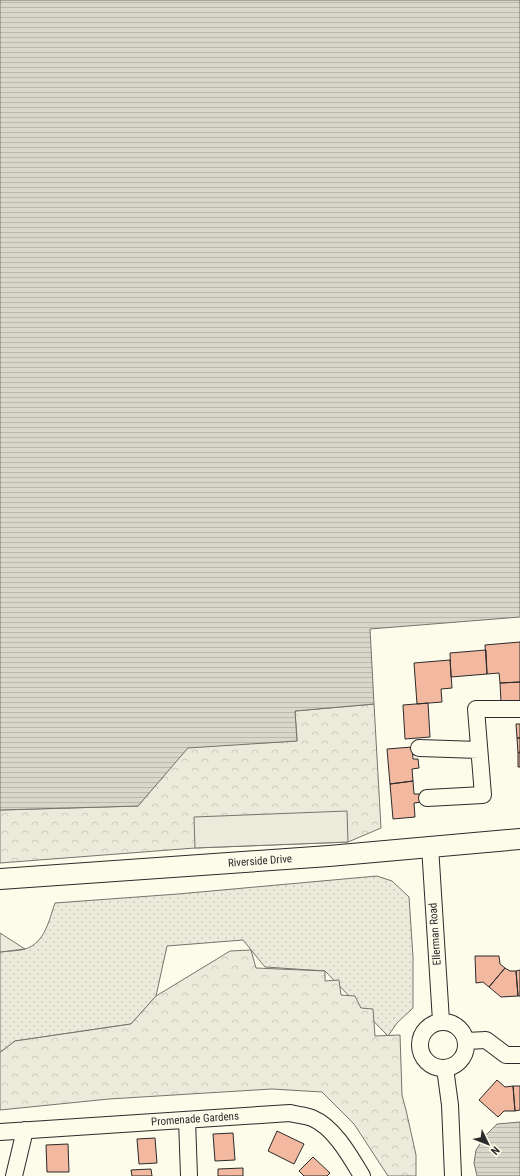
<svg xmlns="http://www.w3.org/2000/svg" width="520" height="1176" font-family="'Roboto Condensed',sans-serif">
	<style>
		.grass { fill: url(#grass-dots); stroke: #74746e }
		.forest { fill: url(#forest-crowns); stroke: #74746e }
		.parking { fill: #eceadb; stroke: #74746e }
		.water { fill: url(#water-rules); stroke: #74746e }
		.building { fill: #f2b8a0; stroke: #2b2b2b }
		.lines { fill: none; stroke-linecap: round; stroke-linejoin: round }
		.minor-casing { stroke: #2b2b2b; stroke-width: 18 }
		.tertiary-casing { stroke: #2b2b2b; stroke-width: 22 }
		.minor { stroke: #fdfbea; stroke-width: 16 }
		.tertiary { stroke: #fdfbea; stroke-width: 20 }
		.labels { text-anchor: middle; dominant-baseline: central; stroke-width: 3; stroke-linejoin: round; paint-order: stroke }
		.street-label { font-size: 11px; fill: #2b2b2b; stroke: #fdfbea }
	</style>
	<defs>
		<pattern id="grass-dots" width="8" height="8" patternUnits="userSpaceOnUse"><rect width="8" height="8" fill="#ecebdb"/><path d="M2 2h.1M6 6h.1" fill="none" stroke="#cbcabc" stroke-width="1.8" stroke-linecap="round"/></pattern>
		<pattern id="forest-crowns" width="20" height="18" patternUnits="userSpaceOnUse"><rect width="20" height="18" fill="#ecebdb"/><path d="M2 6a3 3 0 1 1 6 0M12 15a3 3 0 1 1 6 0" fill="none" stroke="#cbcabc"/></pattern>
		<pattern id="water-rules" width="6" height="5" patternUnits="userSpaceOnUse"><rect width="6" height="5" fill="#d8d7c9"/><path d="M0 2.5h6" fill="none" stroke="#bab9ad"/></pattern>
	</defs>
	<rect width="100%" height="100%" fill="#fdfbea"/>
	<path class="grass" d="M377,876L392,881L409,897L413,957V1008L397,1023L388,1036L325,971L265,967L243,940L167,946L156,996L131,1024L15,1041L2,1051L0,1052V952C8,951 18,951 25,949C45,943 49,920 55,903L178,894Z"/>
	<path class="forest" d="M374,704L381,828L348,842L195,848L0,863V810L138,806L188,747L297,741L295,711Z
		M251,950L256,968L325,971V981L339,980L341,995L355,996L361,1008L373,1009L375,1036L400,1035L402,1095L406,1110L416,1155V1176H388L354,1124L322,1092L272,1089L109,1099L0,1110V1052L2,1051L15,1041L131,1024L156,996L212,962L230,951Z"/>
	<path class="parking" d="M347,811L348,842L195,848L194,817Z
		M0,933L25,949L0,952Z"/>
	<path class="water" d="M0,0H520V617L370,629L374,704L295,711L297,741L188,748L138,806L0,810Z
		M520,1122V1176H477L474,1163L476,1150L485,1136L497,1124Z"/>
	<path class="building" d="M520,642V682L500,683L499,673L487,674L485,645Z
		M486,650L487,674L451,677L450,653Z
		M450,660L452,688L441,689L442,702L417,704L414,663Z
		M520,682V702V701L501,702L500,683Z
		M428,703L430,737L405,739L403,705Z
		M516,724H520V738H517Z
		M517,738H520V752L518,753Z
		M412,747L413,759H418L419,768L412,769L413,781L390,784L387,749Z
		M520,752V767H518V753Z
		M413,781L414,794H421L422,802L414,803L415,817L393,819L390,784Z
		M475,956H499L500,964L505,968L489,987L483,982L476,983Z
		M505,968L510,971H516L518,996L501,997L489,987Z
		M520,970V996H518L516,971Z
		M497,1080L505,1087L513,1086L515,1111H504L498,1117L479,1100Z
		M513,1086H520V1110L515,1111Z
		M277,1131L304,1144L294,1164L268,1151Z
		M233,1133L235,1160L215,1161L213,1134Z
		M155,1138L157,1163L139,1164L137,1139Z
		M68,1144L69,1172H47L46,1145Z
		M313,1157L330,1173L327,1176H304L299,1171Z
		M243,1168V1176H218V1169Z
		M151,1169L152,1176H132L131,1170Z"/>
	<g class="lines">
		<g class="minor-casing">
			<path id="minor" d="M419,748L479,750
				M427,798L483,795L476,709H520
				M430,846L441,1021
				M420 1045a23 23 0 1 1 46 0a23 23 0 1 1-46 0Z
				M466,1041L486,1040L506,1055H520
				M445,1068L450,1105L453,1176
				M187,1120L189,1176
				M0,1132L290,1113C297,1115 305,1115 312,1118C334,1127 350,1156 362,1176
				M14,1176L25,1130"/>
		</g>
		<g class="tertiary-casing">
			<path id="tertiary" d="M0,879L329,856L520,839"/>
		</g>
		<use href="#minor" class="minor"/>
		<use href="#tertiary" class="tertiary"/>
	</g>
	<g class="labels">
		<g class="street-label">
			<text transform="translate(260 861) rotate(-4)">Riverside Drive</text>
			<text transform="translate(435 934) rotate(-94)">Ellerman Road</text>
			<text transform="translate(195 1119) rotate(-4)">Promenade Gardens</text>
		</g>
	</g>
	<g transform="translate(488 1144) rotate(133)" stroke="#fdfbea" stroke-width="3" paint-order="stroke">
	<path d="M0-3L7 15L0 10L-7 15Z" fill="#2b2b2b"/>
	<text y="-6" font-size="11" font-weight="bold" text-anchor="middle" fill="#2b2b2b">N</text>
	</g>
</svg>
